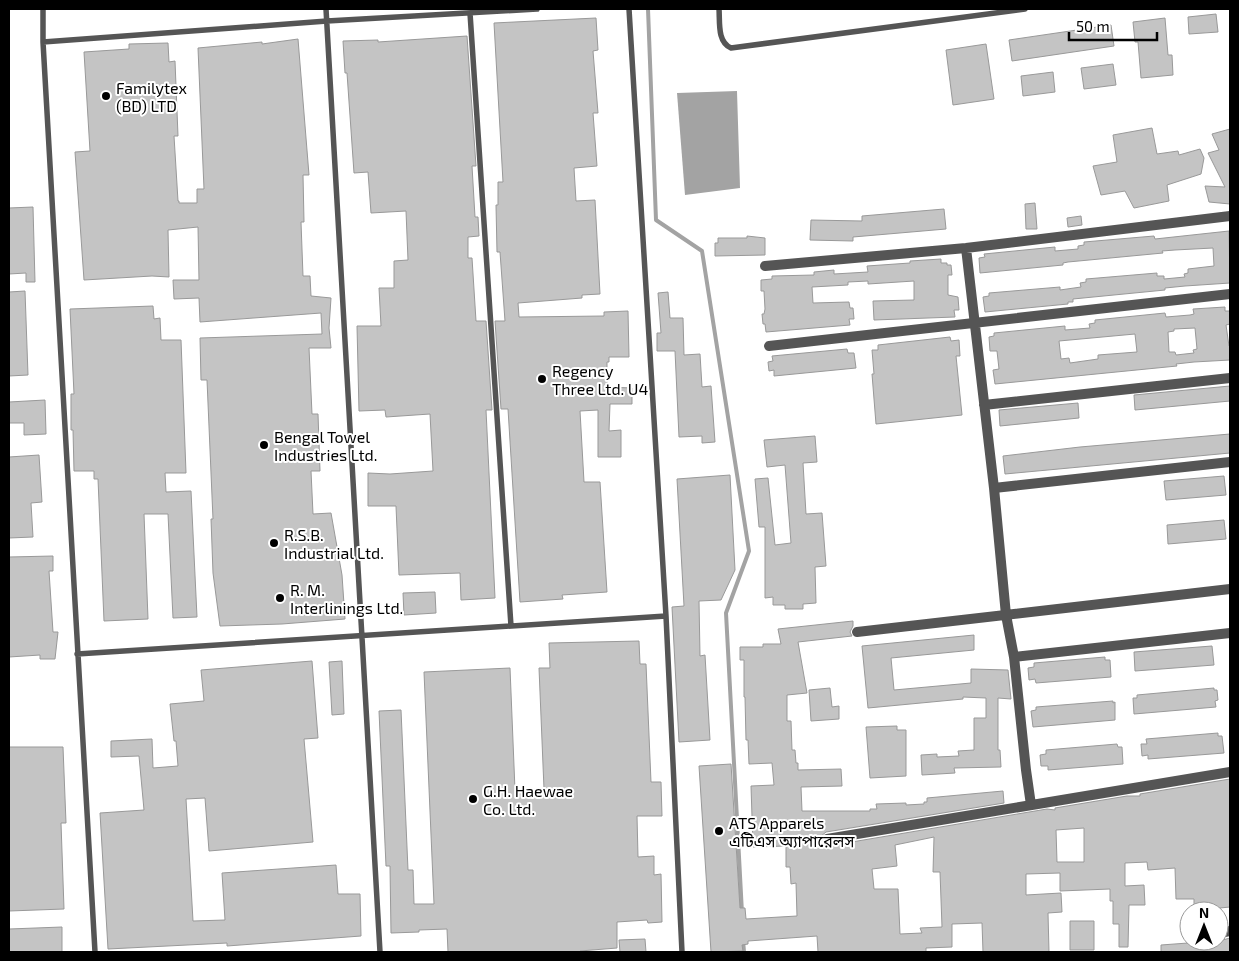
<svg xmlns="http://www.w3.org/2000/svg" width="1239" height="961" font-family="'Exo 2','Noto Sans Bengali',sans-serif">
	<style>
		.water { fill: #a3a3a3 }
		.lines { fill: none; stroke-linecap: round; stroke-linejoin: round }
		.stream { stroke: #a3a3a3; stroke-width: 4 }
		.building { fill: #c4c4c4; stroke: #999; fill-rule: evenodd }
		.lane { stroke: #555; stroke-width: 5.5 }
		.street { stroke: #555; stroke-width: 10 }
		.poi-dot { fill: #000; stroke: #fff; stroke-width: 2 }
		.labels { text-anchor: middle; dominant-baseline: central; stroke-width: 4; stroke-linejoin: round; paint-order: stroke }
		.poi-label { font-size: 16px; fill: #000; stroke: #fff; text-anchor: start }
	</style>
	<rect width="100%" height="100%" fill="#fff"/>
	<path class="water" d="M737,91L740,188L685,195L677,93Z"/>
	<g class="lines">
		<path class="stream" d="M648,9L656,220L702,251L749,551L726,613L742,913
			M743,940L744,952"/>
	</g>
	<path class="building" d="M1216,14L1218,32L1189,34L1188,17Z
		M596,18L598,50L593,51L598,113H593L597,166L574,168L576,201L595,200L600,294L582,295V298L518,303L519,317L604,316V312L628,311L629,357H609V362H607V387L632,388V404H610L609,431L621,430V457H598V410L580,411L584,482H600L607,592L562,595L563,599L520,602L508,409H501L495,321H505L500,252H497L496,205H498V182H503L494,23Z
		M1165,18L1168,55H1172L1173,75L1141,78L1138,42H1135L1133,22Z
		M1111,25L1114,46L1012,61L1009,40Z
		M467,36L476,166H472L475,217H478L479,236L468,237V258H472L476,321H486L492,410H486L495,598L461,600L460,573L399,575L396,506H368V473L390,474L433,471L430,414L386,417L385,410L359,411L357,326H381L379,288H394V261L408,260L406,211L371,213L368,172L354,173L347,73H345L343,41L378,40V42Z
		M298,39L309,175H303L304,222H301L303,276H310L311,296L331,298L329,328L331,348H309L312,414H318L320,471H311L313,514L331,513L342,575L345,619L282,624L220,626L213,573L211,519H213L207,380H201L200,338L322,334L321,313L200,322L199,298L174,299L173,280H199L198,227L168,230L169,277L152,276L84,280L75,152L90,151L84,52L129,49V44L168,43L169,62L175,61L178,136H174L178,201H179V203H197V189H204L198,48L262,42V44Z
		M986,44L994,99L953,105L946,50Z
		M1113,64L1116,85L1084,89L1081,68Z
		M1053,72L1055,92L1023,96L1021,76Z
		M1152,128L1157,154L1178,151L1179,155L1200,149L1204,158L1201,174L1167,185L1169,201L1134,208L1125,191L1101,195L1093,166L1117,162L1113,135Z
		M1230,129V204L1209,202L1205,186L1225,187L1208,153L1219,150L1212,134Z
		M1035,203L1037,229H1026L1025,204Z
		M33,207L35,282H26V273L9,274V208Z
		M944,209L946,229L853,237V241L810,240L811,220L862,221V216Z
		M1081,216L1082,225L1068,227L1067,218Z
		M1229,231L1230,283L1185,286L1165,288V290L1073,299V302H1068V304L985,312L983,297L989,296V293L1060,287V290L1081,287L1080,283L1086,282V279L1157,273V276H1164V279L1185,277L1184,274L1188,273V269L1214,266L1213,248L1175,250L1162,251L1163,253L1068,262L1063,263V265L980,273L979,258L985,257L984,254L1055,247V251L1078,249V246L1084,245V242L1154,236L1155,239Z
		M747,236L765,238V255L715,256V243H718V238H747Z
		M941,259V263H947V265H951L952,275H948V295L958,297L959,310H954L955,317L874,320L873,301L914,300V281L868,284V281L848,282V285L812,287L813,303L849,302L850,308H853L854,319H849L850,325L766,332L765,324H763L762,314H764L765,309L764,291H761V280L772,279V276L814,275V272L834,270V274L868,272L867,266L910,263V261Z
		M25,291L28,375L9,376V292Z
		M668,292L670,318H683L684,355L700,354L702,387L711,386L715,442L702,443V436L679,437L675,351H657V333H661L658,293Z
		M153,306L154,319L160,318L161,340H181L186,473H165L166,492L191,491L197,617L173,618L168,514H144L148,619L104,621L98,479H94V471H74L73,430H71V394H74L70,309Z
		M1225,307V311H1230V324L1226,325L1229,346H1230V360L1194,362L1176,364L1177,366L995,384L993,370L999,369L997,351H990L989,337L994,336V333L1065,326V330L1090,328L1089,324L1095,323V320L1165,313L1166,317L1190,315L1194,314L1193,309ZM1195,328L1197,349L1193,350L1194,353L1176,355L1175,352H1169L1168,332L1174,331V329ZM1135,334L1137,352L1098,355V359L1070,363L1069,358L1061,359L1059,341Z
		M950,337L951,341L959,340L960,356H956L962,415L876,424L872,374H874L872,350H878V345Z
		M847,349L848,353H854L856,368L774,376V370L769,371L768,362L773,361L772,356Z
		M1230,386V401L1135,410L1134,395Z
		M45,400L46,434L24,435V423H9V402Z
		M1078,403L1079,418L1000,426L999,410Z
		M1230,434V453L1005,474L1003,456L1080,447Z
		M815,436L817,462L803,463L806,514L822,513L826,566L815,567L816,603L803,604V609H785V605H773V597L765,598V527H759L755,479L768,478L775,545L791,543L785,465L767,467L764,440Z
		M39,455L42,502L31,503L33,537L9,538V457Z
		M730,475L735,570L721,600L699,601L700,656L705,655L710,740L679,742L672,607L684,606L677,479Z
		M1224,476L1226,495L1166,500L1164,481Z
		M1224,520L1226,539L1168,544L1167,525Z
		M53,556V571H49L53,632H58L55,659H40V655L9,657V557Z
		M435,592L436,613L404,615L403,593Z
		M853,621V626L850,632L852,636L798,642L807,693L787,695V721H791L792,750H795L796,763H798V770L841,769L842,786L801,787L802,811H870V809H877L876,804L906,803V805L924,804V802H927V798L1003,791L1004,803L826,832L820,837L822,844L828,846L1047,809L1055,810V808L1127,796H1140V794L1230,779V907L1210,909V911H1194V899H1176L1175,868L1148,870L1147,862L1125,863V886L1144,885L1145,905H1129L1128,947H1119V924H1113V901H1110V889L1060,891V873L1026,874V895L1061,893L1062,912L1048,913L1049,952H983L982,923L952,924V947L926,948V952H818L817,936L748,941V944L742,945L743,951L711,952L699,766L731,764L740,908H745L746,919L797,916L796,883L791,884L790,867H786V846L753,847L751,786L774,785L772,763L749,764L748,740H746L745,697H744V660H740V647H763V644H781L778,629ZM1084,828V862H1057L1056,830ZM934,837L933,872H940L942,927L920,928L922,933L900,934L898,889H874L872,869L897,866L895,845Z
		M974,635V650L891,658L894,690L971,683V669L1008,670L1011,699L998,698V750H1000L1001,767L954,768L955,773L922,775L921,755L937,754V757L959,756L958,751L974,750V718H986V698L963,697V699L868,708L862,646Z
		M639,641L640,664H646L651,782H661L662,816H637L638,857L654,856V875L661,874L662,922L648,923L647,920L617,922V948L580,951V952H448L447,929L419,930V932L391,933L390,866H386L379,711L401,710L408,870H413L414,904H434L424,672L510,668L515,790L544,789L539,668H550L549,643Z
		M1212,646L1214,665L1135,671L1134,652Z
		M1105,657V660H1110L1111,677L1036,683L1035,679L1029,680L1028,668L1034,667V663Z
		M312,661L318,738L304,739L313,842L209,851L205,798L186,799L193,921L225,920L222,873L336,865L338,894H360L361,936L227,946V943L108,949L100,813L144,810L139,756L111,757V741L152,739L153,768L178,766L176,741H174L170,704L204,701L201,670Z
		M342,661L344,714L332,715L329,662Z
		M830,688L832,707L839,706V719L811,721L809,690Z
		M1214,688V690H1217L1218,700L1215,701L1216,707L1134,714L1133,698H1137V695Z
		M1113,701V703L1115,702V720L1033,727L1031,711L1036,710V707Z
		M897,726V730H906V776L870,778L866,727Z
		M1218,733V736H1222L1224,753L1148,759V755L1142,756L1141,744H1147L1146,739Z
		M1117,744L1118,747H1122L1123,764L1048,770V766H1041L1040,755L1046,754V750Z
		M9,747H63L66,823H61L64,909L9,911Z
		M1070,921H1094V950H1070Z
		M62,927V952H9V929Z
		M1230,938V952H1161V945L1188,943V942L1219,941Z
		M645,939L646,952H620L619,940Z"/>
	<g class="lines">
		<path class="lane" d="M43,9V42L95,952
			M326,9L380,952
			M629,9L666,616L682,952
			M719,9C720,22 717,42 731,48L1025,9
			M470,13L511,626
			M43,42L327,21L537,9
			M77,654L666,616"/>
		<path class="street" d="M966,248L994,488L1006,615L1014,657L1026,770L1031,805
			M765,266L966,248L1230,216
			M769,346L1230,294
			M984,405L1230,378
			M994,488L1230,462
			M857,632L1230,589
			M1014,657L1230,633
			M827,839L1230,772
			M1219,933L1230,931"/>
	</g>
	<g class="poi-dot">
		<circle cx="106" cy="96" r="5"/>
		<circle cx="542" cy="379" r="5"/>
		<circle cx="264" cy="445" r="5"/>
		<circle cx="274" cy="543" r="5"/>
		<circle cx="280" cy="598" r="5"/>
		<circle cx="473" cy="799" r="5"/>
		<circle cx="719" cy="831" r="5"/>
	</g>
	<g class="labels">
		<g class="poi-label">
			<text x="116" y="87">Familytex<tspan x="116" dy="18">(BD) LTD</tspan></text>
			<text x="552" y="370">Regency<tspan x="552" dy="18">Three Ltd. U4</tspan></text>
			<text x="274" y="436">Bengal Towel<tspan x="274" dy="18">Industries Ltd.</tspan></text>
			<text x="284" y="534">R.S.B.<tspan x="284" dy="18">Industrial Ltd.</tspan></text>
			<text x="290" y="589">R. M.<tspan x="290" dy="18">Interlinings Ltd.</tspan></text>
			<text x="483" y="790">G.H. Haewae<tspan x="483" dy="18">Co. Ltd.</tspan></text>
			<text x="729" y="822">ATS Apparels<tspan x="729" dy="18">এটিএস অ্যাপারেলস</tspan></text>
		</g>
	</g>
	<rect width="1239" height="961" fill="none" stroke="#000000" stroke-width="20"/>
	<g transform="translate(1204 926)"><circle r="24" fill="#ffffff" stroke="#999999"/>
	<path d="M0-4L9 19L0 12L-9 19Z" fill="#000000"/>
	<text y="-8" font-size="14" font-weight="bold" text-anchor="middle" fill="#000000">N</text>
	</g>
	<path d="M1069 32v8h88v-8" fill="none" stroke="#000000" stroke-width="2.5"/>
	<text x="1076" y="32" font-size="15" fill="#000000" stroke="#ffffff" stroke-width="4" paint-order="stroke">50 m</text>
</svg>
